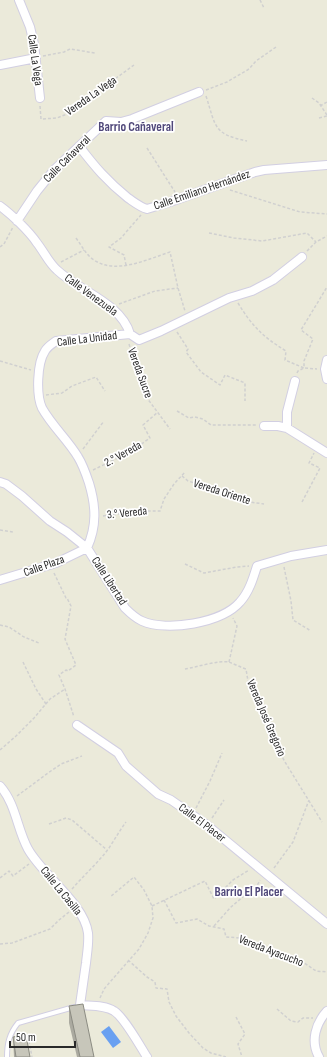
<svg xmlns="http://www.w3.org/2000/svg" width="327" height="1057" font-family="'Sofia Sans Condensed',sans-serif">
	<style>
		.water { fill: #69a0f1 }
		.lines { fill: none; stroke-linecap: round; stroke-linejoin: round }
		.lane-casing { stroke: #d2cfe2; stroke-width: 6 }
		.street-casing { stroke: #d2cfe2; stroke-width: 10 }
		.path { stroke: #d0d0d0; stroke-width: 1.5; stroke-dasharray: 3 2; stroke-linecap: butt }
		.lane { stroke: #fff; stroke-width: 4 }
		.street { stroke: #fff; stroke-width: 8 }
		.wall { fill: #abaaa0 }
		.building { fill: #c7c6ba; stroke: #8b8b82 }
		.labels { text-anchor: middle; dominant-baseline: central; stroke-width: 3.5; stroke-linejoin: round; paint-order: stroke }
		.street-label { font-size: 12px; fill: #292929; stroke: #fff }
		.neighbourhood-label { font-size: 13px; font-weight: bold; fill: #50487a; stroke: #fff }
	</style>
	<rect width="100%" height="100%" fill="#ebeada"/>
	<path class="water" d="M109,1026L121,1042L113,1048L101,1032Z"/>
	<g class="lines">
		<g class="lane-casing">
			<path id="lane" d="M7,1057C7,1044 9,1034 18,1023L74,1007"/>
		</g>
		<g class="street-casing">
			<path id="street" d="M19,0L30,27L34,44L40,98
				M0,65L36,58
				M79,146C95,167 107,181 128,198C134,202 140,207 147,209L170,202L255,172L264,170L327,165
				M0,206C11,214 29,231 37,243C44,252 49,263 57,270C79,291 121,303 130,334
				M17,221L37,191L54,170L106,121L121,122L132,119L199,92
				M327,360L325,369L327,379
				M264,426H278L287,428L327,453
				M287,428V412L295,381
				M0,482L6,484L22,496L50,521L67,532L87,548L125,608C130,613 135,618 142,621C167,632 222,623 240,602C249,592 253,579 257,566L291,556L327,550
				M87,548C97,526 96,506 89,483C86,474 83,465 78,457C68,440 52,426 42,408C36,395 37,363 45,351C48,346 52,344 56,341L130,334L139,340L161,331L229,298L252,291L273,280L302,257
				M0,580L56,563L87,548
				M77,725L118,753L126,766L158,794L171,800L207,825L327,924
				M0,786C16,804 17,829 28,849C43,876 84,903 88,933C89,943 87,953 86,963C84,977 82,991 80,1005C91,1006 105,1005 114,1011C124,1017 140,1046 147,1057
				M319,1057C310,1041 316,1023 327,1011"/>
		</g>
		<path class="path" d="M260,0L264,8
			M43,56L64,52L70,49L95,53
			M206,90L227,82L249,69L256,61L276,47
			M206,96C216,127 213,134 247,141
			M312,98L319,103L327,115
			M40,106L41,119L57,118L67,114L134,65
			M320,106L327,102
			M319,118L327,116
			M147,148L175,192
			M230,190L300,212L327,214
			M209,233L234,238L262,241L307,233L316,242
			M76,238C82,246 86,255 94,260C116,275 148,259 170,252L178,288L185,311
			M0,247L4,244L13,227
			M307,251L316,242L327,236
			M61,262L84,250
			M126,265L124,255L109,247L121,238L141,215
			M238,303C252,326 263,337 286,351L285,360L304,368V361L313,339L301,330L327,287
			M119,304L155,291L178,288
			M177,332L188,349L186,352L201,372L220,385L225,375L245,383V401
			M129,344L140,380L147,398L170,429
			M0,361L31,370
			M297,373L298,371L304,368L317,369
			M46,395L62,393L72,386L96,377L105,391
			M177,411L189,418L195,417L203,419L211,425H256
			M83,449L104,421
			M93,470L130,452L150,438L143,425L158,412
			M182,476L188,481L214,489L243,501L264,504
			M302,502L320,468L309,463L314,453
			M103,516L140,511H160L164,499L174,484L185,472
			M0,530L13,532
			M185,564L204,573L237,567L249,566
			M284,567L291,601L293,620L311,631
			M54,573L66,598H67L71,606L65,639L76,665L68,671L66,670L59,675L65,689L74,717
			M0,625L9,627L24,637L39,643
			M23,662L36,689L46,704
			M229,662L237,626L233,618
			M185,669C197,667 219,660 229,662C234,664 240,667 246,669L248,681L256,692L271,736L285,762L322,822
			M0,750L16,736L34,718L50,699L65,689
			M17,796L48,773L61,764L82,756
			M196,808L210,781L222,753
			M212,818L224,800
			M49,824L66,818L72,820L107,850
			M274,868L293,842L309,800
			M0,878L9,871L13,876L29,864
			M72,889C84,875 98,863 109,848C115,839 120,830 126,822
			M164,900L176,923L197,919L209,926L224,929L226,937L241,938L252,946L262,950L294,961L300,960L316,971L327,972
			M152,906L205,881L214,899L233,880L249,870
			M214,926L231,907L258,884L260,880
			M0,944L12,943L50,929L59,920L69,912
			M128,960L147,977L155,982L156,988L167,989L169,1002L176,1016L189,1033L203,1048L211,1053L226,1057
			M100,998L104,989L139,949L148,933L153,918L152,906L144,890L134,877L110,897
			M277,1009L291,1021L298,1022L303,1018H313
			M236,1017L245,1034L238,1044L242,1057
			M28,1036L32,1057"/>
		<use href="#lane" class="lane"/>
		<use href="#street" class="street"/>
	</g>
	<path class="wall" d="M69,1006L94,1057H77L69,1023Z
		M13,1037L30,1057H14Z"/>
	<path class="building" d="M83,1004L94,1057H80L69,1006Z
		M26,1035L30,1057H16L13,1037Z"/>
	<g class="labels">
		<g class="street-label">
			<text transform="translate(35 60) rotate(82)">Calle La Vega</text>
			<text transform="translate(91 96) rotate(-35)">Vereda La Vega</text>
			<text transform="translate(67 159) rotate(-45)">Calle Cañaveral</text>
			<text transform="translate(202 190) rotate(-19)">Calle Emiliano Hernández</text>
			<text transform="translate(91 295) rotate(36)">Calle Venezuela</text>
			<text transform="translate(87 339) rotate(-7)">Calle La Unidad</text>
			<text transform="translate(140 373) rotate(70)">Vereda Sucre</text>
			<text transform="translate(123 454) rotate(-29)">2.° Vereda</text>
			<text transform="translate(222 492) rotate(18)">Vereda Oriente</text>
			<text transform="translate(127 513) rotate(-6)">3.° Vereda</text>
			<text transform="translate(44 566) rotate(-20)">Calle Plaza</text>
			<text transform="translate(109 581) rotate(57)">Calle Libertad</text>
			<text transform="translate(266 718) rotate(67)">Vereda José Gregorio</text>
			<text transform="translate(202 823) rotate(37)">Calle El Placer</text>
			<text transform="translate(61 891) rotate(51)">Calle La Casilla</text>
			<text transform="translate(271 951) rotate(21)">Vereda Ayacucho</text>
		</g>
		<g class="neighbourhood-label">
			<text x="136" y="127">Barrio Cañaveral</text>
			<text x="249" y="892">Barrio El Placer</text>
		</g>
	</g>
	<path d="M10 1041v6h65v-6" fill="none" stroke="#292929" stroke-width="2"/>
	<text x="16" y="1041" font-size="12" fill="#292929" stroke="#ffffff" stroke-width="3" paint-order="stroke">50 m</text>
</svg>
